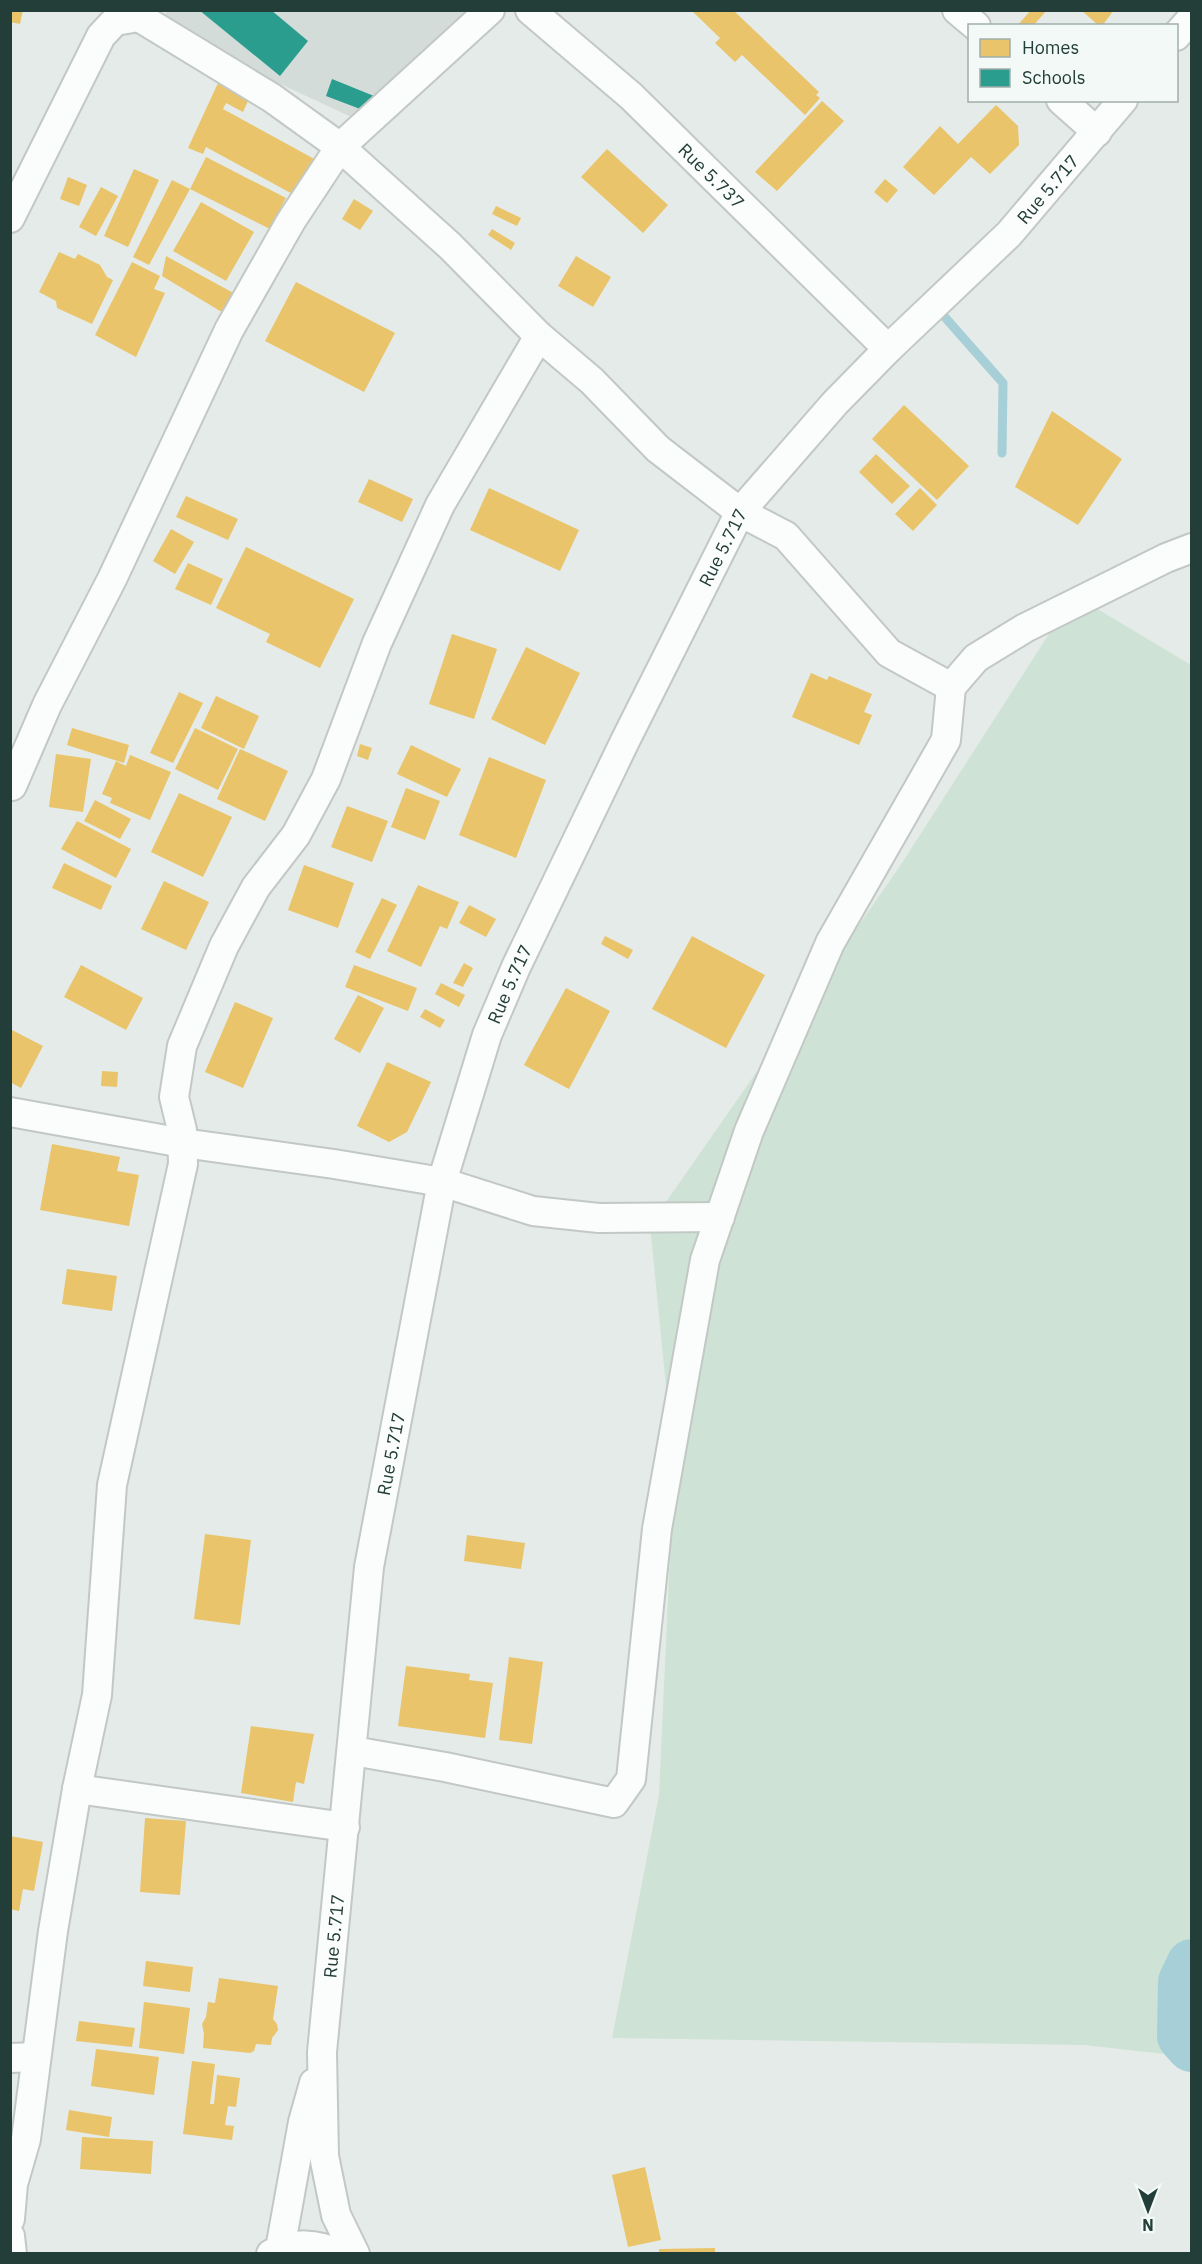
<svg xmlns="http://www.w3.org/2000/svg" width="1202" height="2264" font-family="'IBM Plex Sans',sans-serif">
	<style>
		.built { fill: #d3dcd8 }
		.green { fill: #cee3d5 }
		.homes { fill: #e9c46a }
		.schools { fill: #2a9d8f }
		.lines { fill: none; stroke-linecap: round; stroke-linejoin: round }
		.stream { stroke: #a6cfd8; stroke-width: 9 }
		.river { stroke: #a6cfd8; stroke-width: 52 }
		.minor-casing { stroke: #c2c8c5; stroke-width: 32 }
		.minor { stroke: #fbfcfc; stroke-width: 28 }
		.labels { text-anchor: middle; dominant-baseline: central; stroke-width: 6; stroke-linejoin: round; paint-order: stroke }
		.street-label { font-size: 18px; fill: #233e38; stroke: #f3f9f6 }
	</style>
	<rect width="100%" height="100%" fill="#e5ebe8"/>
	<path class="built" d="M167,11H472L375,128L158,27Z"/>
	<path class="green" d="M1074,595L1191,665V2057L1084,2045L612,2038L659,1795L674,1467L650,1225L900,866Z"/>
	<path class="homes" d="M10,10H23L20,24L10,22Z
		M691,10H733L819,92L816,95L820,98L805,115L742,55L735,62L715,43L720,38Z
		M1031,10H1047L1033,26H1017Z
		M1081,10H1114L1102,26H1099Z
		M218,83L249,99L243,112L226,103L223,109L318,161L298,197L206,147L203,154L188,148Z
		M822,101L844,121L777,191L755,172Z
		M996,105L1018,126L1019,145L990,174L971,157L934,195L903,167L940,126L958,144Z
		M607,149L668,205L643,233L581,177Z
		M206,157L286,198L270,229L190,189Z
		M134,169L159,180L128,247L104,236Z
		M68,177L87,185L79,206L60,199Z
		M885,179L898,190L887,203L874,192Z
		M172,180L190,189L149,265L133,257Z
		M101,187L118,196L96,236L79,227Z
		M354,199L373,211L360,230L342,219Z
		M201,202L254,232L226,281L173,251Z
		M496,206L521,218L517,226L492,214Z
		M492,229L515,243L511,250L488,235Z
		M59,252L75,259L78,254L100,265L107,277L113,280L92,324L57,308L56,301L39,292Z
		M166,256L237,295L225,314L162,276Z
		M576,256L611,277L593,307L558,286Z
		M132,262L160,276L154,289L165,293L136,357L95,335Z
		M296,282L395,333L364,392L265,341Z
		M904,405L969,466L937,500L872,439Z
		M1052,411L1122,459L1078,525L1015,487Z
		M876,454L910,486L892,504L859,472Z
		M369,479L413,499L402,522L358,502Z
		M489,488L579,530L560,571L470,530Z
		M920,488L937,505L913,531L895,514Z
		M186,496L238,519L228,540L176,517Z
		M171,529L194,542L175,574L153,561Z
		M246,547L354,599L320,668L266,642L270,634L216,608Z
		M188,563L223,579L211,605L175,589Z
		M452,634L497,649L474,719L429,704Z
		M526,647L580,673L545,745L491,719Z
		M811,673L827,680L829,676L872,694L864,712L872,715L859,745L792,717Z
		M179,692L203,703L173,763L150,753Z
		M216,696L259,716L244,749L201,728Z
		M72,728L129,745L124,763L67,745Z
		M195,728L238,749L218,790L175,769Z
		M360,744L372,748L368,760L357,756Z
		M411,745L461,769L447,797L397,774Z
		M240,749L288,771L265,821L217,799Z
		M56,754L91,759L83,812L49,807Z
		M130,755L171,772L150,820L110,803L112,798L102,794L116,761L126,766Z
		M489,757L546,780L516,858L459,835Z
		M406,788L440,801L425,840L391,827Z
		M179,793L232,817L203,877L151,852Z
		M95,800L131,819L120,839L84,821Z
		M347,806L388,821L372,862L331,847Z
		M77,821L131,849L116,878L61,849Z
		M64,863L112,886L101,910L52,888Z
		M304,865L354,883L338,928L288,910Z
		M164,881L209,902L186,950L141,929Z
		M418,885L459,902L447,929L440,926L421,967L387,951Z
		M382,898L397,905L370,959L355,952Z
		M469,905L496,919L486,937L459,923Z
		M605,936L633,950L628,959L601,944Z
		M692,936L765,975L726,1048L652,1009Z
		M464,963L473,968L463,987L453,983Z
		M81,965L143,998L126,1030L64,997Z
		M354,965L417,988L408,1011L345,987Z
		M441,983L465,995L459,1007L435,994Z
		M566,988L610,1011L569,1089L524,1065Z
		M358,995L384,1008L360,1053L334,1039Z
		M235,1002L273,1018L243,1088L205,1072Z
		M425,1009L445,1020L440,1028L420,1017Z
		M10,1029L43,1046L21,1088L10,1082Z
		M387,1062L431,1082L407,1132L389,1142L357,1126Z
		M102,1071L118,1072L117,1087L101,1086Z
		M52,1144L120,1157L117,1171L139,1175L129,1226L40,1210Z
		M67,1269L117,1276L112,1311L62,1304Z
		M205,1534L251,1540L240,1625L194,1619Z
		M467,1535L525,1543L521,1569L464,1561Z
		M509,1657L543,1662L532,1744L499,1740Z
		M406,1666L470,1674L469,1680L493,1683L485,1738L398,1726Z
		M251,1726L314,1734L304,1784L296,1782L293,1802L241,1793Z
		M145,1818L186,1821L180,1895L140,1892Z
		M10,1836L43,1842L34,1891L23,1889L19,1911L10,1909Z
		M146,1961L193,1967L190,1992L143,1986Z
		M219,1978L278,1986L273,2019L277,2024L278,2030L272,2038L271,2045L256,2044L254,2051L250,2053L203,2048L204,2034L202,2024L206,2017L208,2002L215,2003Z
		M144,2002L190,2008L184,2054L139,2048Z
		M79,2021L135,2028L132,2047L76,2041Z
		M96,2049L159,2057L154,2095L91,2086Z
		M192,2061L215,2064L210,2104H214L217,2075L240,2078L236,2107L228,2106L225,2125L234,2126L232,2140L183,2134Z
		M69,2110L112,2117L109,2137L66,2130Z
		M82,2137L153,2141L151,2174L80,2169Z
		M645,2167L661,2240L628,2247L612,2175Z
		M715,2248V2254H659V2249Z"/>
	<path class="schools" d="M199,10H271L308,41L280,76Z
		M332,79L374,96L368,112L326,96Z"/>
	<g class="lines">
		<path class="stream" d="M943,315L1003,383L1002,453"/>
		<path class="river" d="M1192,1965L1184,1982L1183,2036L1192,2046"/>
		<g class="minor-casing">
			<g id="minor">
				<path id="s1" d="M530,10L631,96L888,349"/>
				<path d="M957,10L976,26"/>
				<path d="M1176,36L1192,18"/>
				<path d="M1061,100L1097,132"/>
				<path d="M10,218L101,36L115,21L139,17L272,98L340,147L450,246L539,336L592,381L658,449L740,512L786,536L889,653L951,687"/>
				<path d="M12,786L47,705L112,579L229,330L291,221L340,147L490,10"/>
				<path d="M10,1112L183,1143L334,1164L442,1182L533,1211L599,1218L720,1217"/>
				<path d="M353,1751L445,1767L614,1803L631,1779L657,1529L705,1260L749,1131L830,943L946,740L951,687L976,658L1025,628L1166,558L1192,548"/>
				<path d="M77,1789L345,1827"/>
				<path d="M10,2058L36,2057"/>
				<path d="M10,2219L13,2184L26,2139L53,1931L77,1789L97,1695L112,1485L183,1164L182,1130L174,1097L182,1046L224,946L256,887L296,835L326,779L377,643L440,505L539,336"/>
				<path d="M10,2236L12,2254"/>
				<path d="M280,2249L303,2122L314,2083"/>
				<path d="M271,2254C293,2242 317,2243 339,2254"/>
				<path id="s2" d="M355,2254L336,2215L324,2156L322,2052L369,1567L442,1182L487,1035L516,967L625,741L740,512L835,403L888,349L1009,234L1123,100"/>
			</g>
		</g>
		<use href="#minor" class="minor"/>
	</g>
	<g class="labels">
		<g class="street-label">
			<text stroke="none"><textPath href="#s1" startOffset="246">Rue 5.737</textPath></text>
			<text stroke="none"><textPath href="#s2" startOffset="2268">Rue 5.717</textPath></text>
			<text stroke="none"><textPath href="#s2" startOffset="1782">Rue 5.717</textPath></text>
			<text stroke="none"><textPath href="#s2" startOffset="1296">Rue 5.717</textPath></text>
			<text stroke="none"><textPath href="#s2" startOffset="810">Rue 5.717</textPath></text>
			<text stroke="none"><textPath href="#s2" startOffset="324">Rue 5.717</textPath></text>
		</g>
	</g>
	<rect width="1202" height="2264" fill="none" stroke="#233e38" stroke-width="24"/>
	<rect x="968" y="24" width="210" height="78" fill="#f3f9f6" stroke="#a0aeaa" stroke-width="1.5"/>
	<rect x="980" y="39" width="30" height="18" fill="#e9c46a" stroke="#a0aeaa" stroke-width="1.5"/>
	<text x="1022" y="54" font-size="18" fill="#233e38">Homes</text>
	<rect x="980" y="69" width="30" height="18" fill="#2a9d8f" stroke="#a0aeaa" stroke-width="1.5"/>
	<text x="1022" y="84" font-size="18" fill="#233e38">Schools</text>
	<g transform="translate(1148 2210) rotate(180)" stroke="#f3f9f6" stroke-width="4.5" paint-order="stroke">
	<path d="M0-4.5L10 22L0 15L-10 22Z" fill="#233e38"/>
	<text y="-9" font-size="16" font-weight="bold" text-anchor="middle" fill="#233e38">N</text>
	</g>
</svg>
